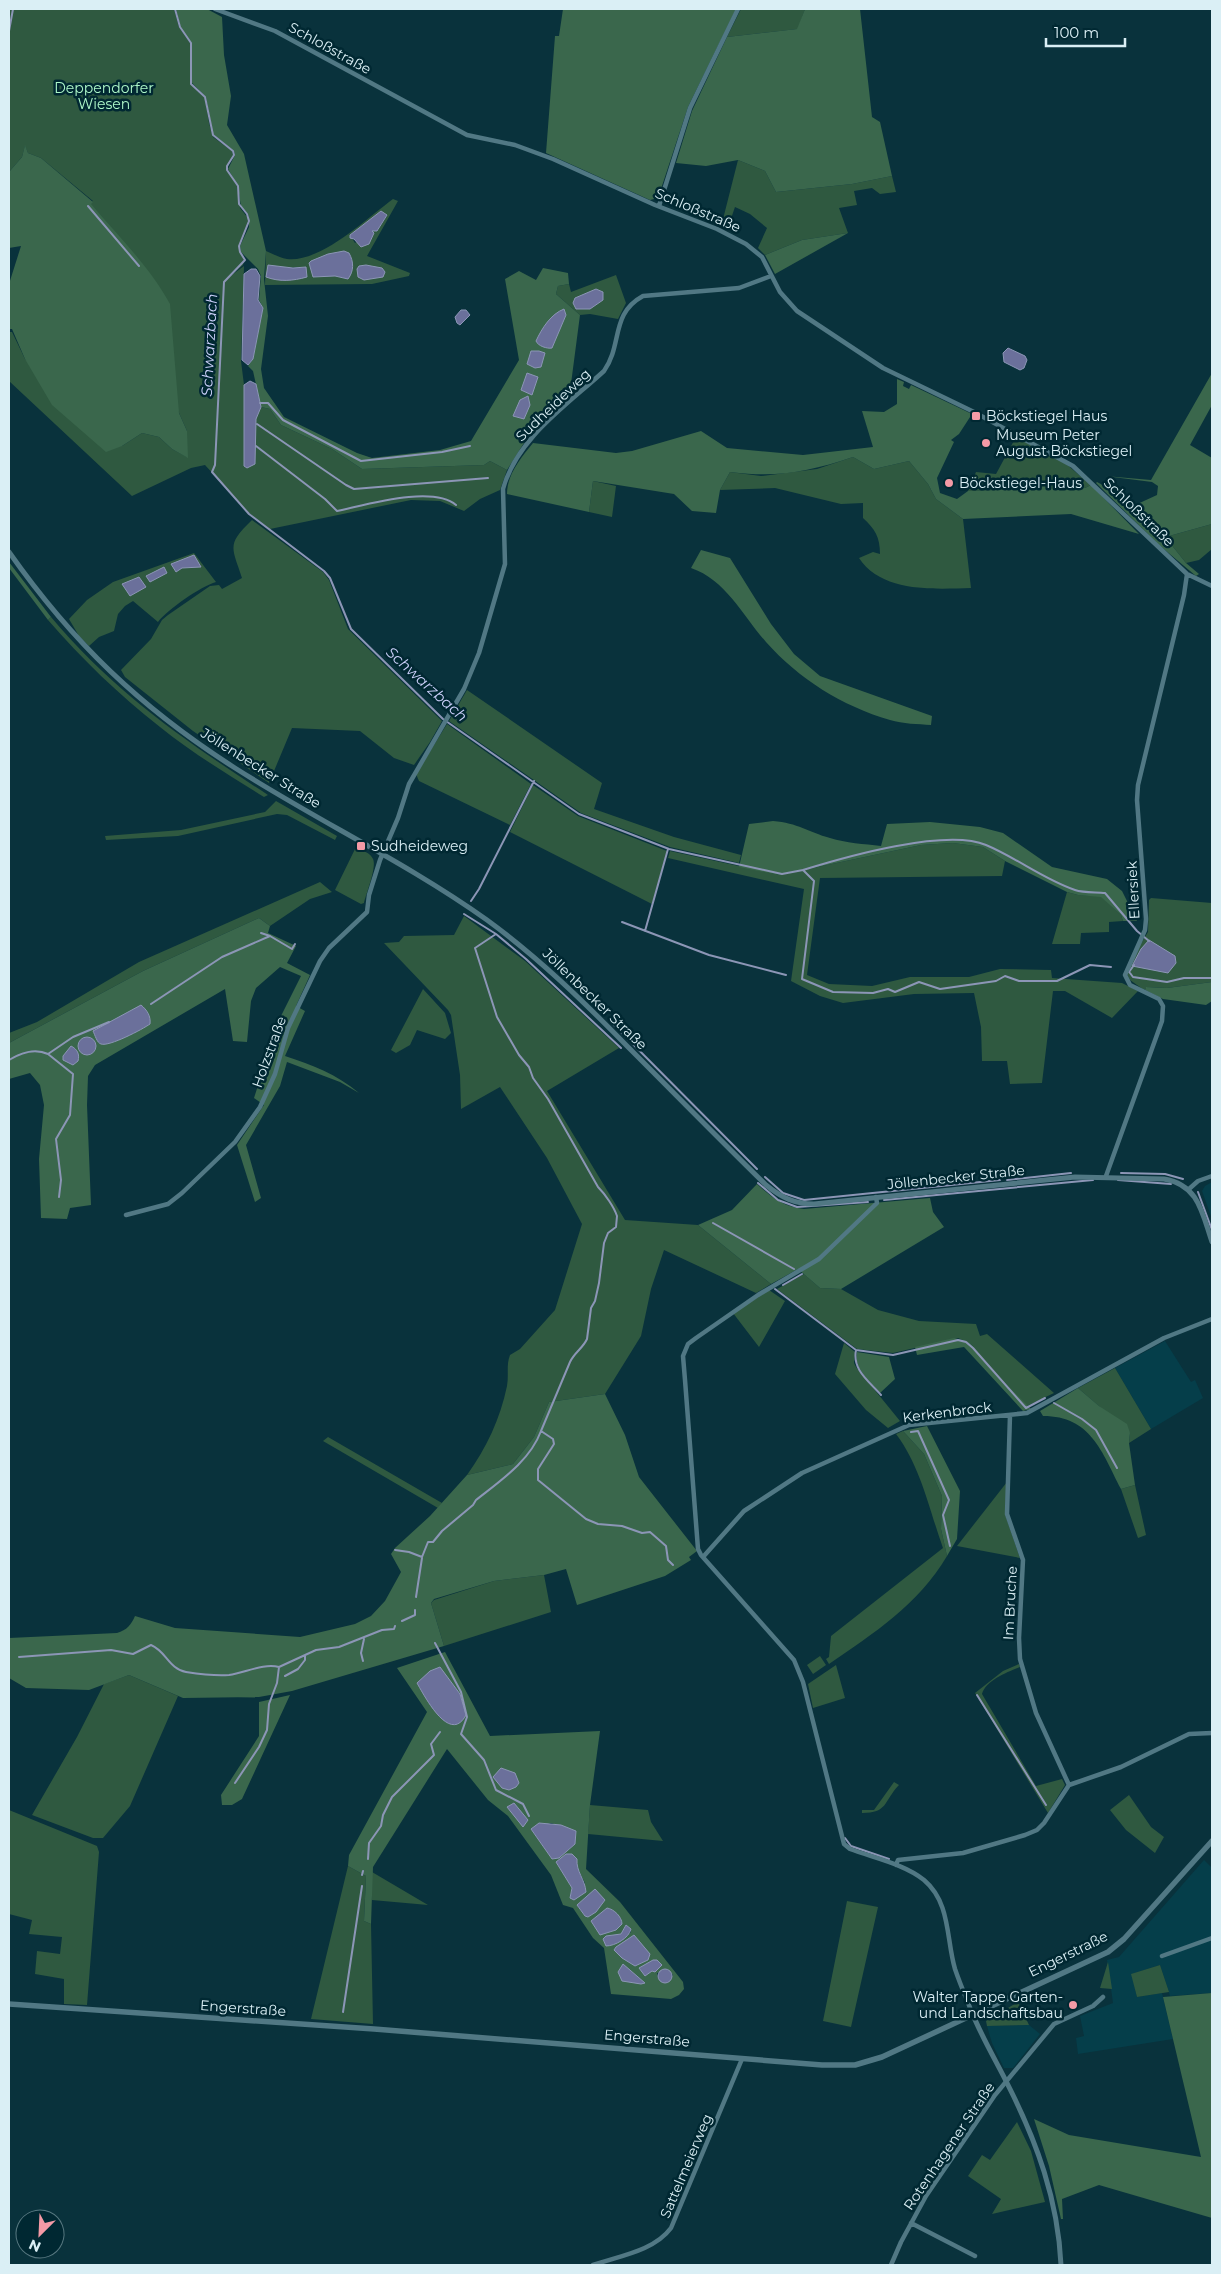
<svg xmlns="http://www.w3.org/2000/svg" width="1221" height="2274" font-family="Montserrat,sans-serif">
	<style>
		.built { fill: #053e4a }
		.green { fill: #2f5940; fill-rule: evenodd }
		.forest { fill: #3a674c; fill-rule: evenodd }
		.water { fill: #6b709b; stroke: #8c96b6 }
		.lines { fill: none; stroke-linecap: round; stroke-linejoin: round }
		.stream { stroke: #8c96b6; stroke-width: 2 }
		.minor { stroke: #517884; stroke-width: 4.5 }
		.tertiary { stroke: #517884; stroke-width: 5 }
		.secondary { stroke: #517884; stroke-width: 5.5 }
		.poi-dot { fill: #f49aa6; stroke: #002832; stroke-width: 2 }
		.labels { text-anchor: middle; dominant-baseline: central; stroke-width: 5; stroke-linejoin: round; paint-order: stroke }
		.street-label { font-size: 14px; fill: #daeff5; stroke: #002832 }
		.park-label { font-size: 14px; fill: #aef8c9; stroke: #002832 }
		.poi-label { font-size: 14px; fill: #daeff5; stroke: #002832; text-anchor: start }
		.water-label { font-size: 15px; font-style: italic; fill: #ccd1fb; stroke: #002832 }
	</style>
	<rect width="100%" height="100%" fill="#09323c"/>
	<path class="built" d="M1212,1182V1219L1202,1191L1205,1186Z
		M1165,1341L1191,1382L1195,1380L1203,1398L1151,1429L1115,1368Z
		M1204,1860L1212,1868V1993L1170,1996L1160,1965L1132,1974L1137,1997L1162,1993L1173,2039L1078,2054L1076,2038L1084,2036L1080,2016L1113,2003L1107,1960L1119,1957Z
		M1029,2025L1040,2034L1013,2068H1004L992,2043L987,2026Z"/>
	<path class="green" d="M9,9H174L179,27L190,43V84L205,98L209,123L213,137L232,151L233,155L227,170L237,186L240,208L248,218C249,237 232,240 244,260L243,265L229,277L244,266L241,361L244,385V466L257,413L261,407L270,409L281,425L332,449L362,469L484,465L490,461L507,470L500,490L480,499L464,511L440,501L411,500L270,529L249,513L205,465L191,468L132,496L9,381V332H12L25,359L122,446L142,433L159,437L172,449L187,457V431L179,413L86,206L93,201L41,158L28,153L25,146L22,157L9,172Z
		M741,9H805L798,29L727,37Z
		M738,160L765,171L776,192L852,184L892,176L896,192L880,194L872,188L854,191L857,205L839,208L848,233L802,240L765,255L758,248L767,228L750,214L735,207L727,230L721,227Z
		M393,199L398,201L367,256L410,273L409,276L372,284L265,285L266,251C273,254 280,258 287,259C321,263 367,218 393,199ZM381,212L387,215L378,230L372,231L355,243L350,235ZM349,253L352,260L348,279L335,276L313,277ZM305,267L282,281L283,268Z
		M616,275L626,303L618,319L590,314L580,315L556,294L558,286L569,284L571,292Z
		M1016,437L1065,463L1091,485L1085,488L1052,484L1023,489L968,491L976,472L996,474Z
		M853,457L874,469L909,461L928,484L936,499L963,519L971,588C934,589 882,593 859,558L873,552L880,554C880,537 875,529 863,518V503L841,504L775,488L720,490L730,472L761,476L817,469Z
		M593,481L616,486L612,517L589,512Z
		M252,520L323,572L329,580L348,629L442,721L430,742L414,765L394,758L360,731L292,728L269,783L193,731L125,677L121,670L151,639L162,620L168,615L210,586L219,585L222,589L242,578C232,547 226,545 252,520Z
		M1212,524V549L1199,560L1186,563L1166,538L1169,536Z
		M194,553L216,582C201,586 167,610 158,622L133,601L125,606L118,614L114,631L99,637L89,646L79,636L69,619L87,600L113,582Z
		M51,617C116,694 184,740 268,795L264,797C229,775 192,753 160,727C119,695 82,659 48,620Z
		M467,690L602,783L594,809L674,837L741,855L739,863L670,847L581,813L449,721Z
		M447,724L531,784L510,825L419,781L416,774Z
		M533,785L578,816L667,851L652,904L510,832Z
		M276,801L337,836L335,840L287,815L277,814L178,836L106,840L105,836L181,830L265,812Z
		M953,843L983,847L1005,861L1002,876L820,878L807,975L829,984L872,986L910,977H969L1000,969L1051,970L1052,978L1122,983L1138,991L1112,1018L1065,991H1053L1042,1083L1010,1084L1007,1061H982L981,1027L974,993L914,994L843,1003L820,996L791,981L804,889L668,858L670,851L780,875L921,845Z
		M356,847C361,850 371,853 373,859C377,867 366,894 364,903L361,904L335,890Z
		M320,882L332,892L310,899L270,926L259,918L143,971L9,1043V1033L37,1022L139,962Z
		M1067,892L1078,895L1101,896L1121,915L1123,921L1109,922V932L1081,933L1080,944H1052Z
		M1151,898L1212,903V982L1167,988L1147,987L1144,990L1130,980L1127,974L1134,955L1148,932L1149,900Z
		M464,916L525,961L619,1048L547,1091L625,1220L698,1225L771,1284L756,1293L664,1250L651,1289L641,1336L605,1394L549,1402L534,1437L513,1464L467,1475C487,1447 500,1419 507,1386C509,1375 506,1365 510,1355L520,1349L555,1310L582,1224L547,1158L500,1087L461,1109L460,1075L451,1015L448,1010L384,943L399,942L404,936L454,935Z
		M423,989L445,1013L451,1033L445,1039L417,1030L410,1045L396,1053L391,1050Z
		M804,1274L820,1288L841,1289L878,1310L919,1321L976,1324L980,1336L987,1334L1054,1393L1027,1406L991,1369L971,1344L958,1338L893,1353L857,1349L777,1289Z
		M769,1290L785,1301L759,1347L733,1313Z
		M844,1343L855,1352L854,1363L856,1367L900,1421L888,1428L866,1410L835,1374Z
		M1115,1368L1151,1429L1129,1443L1130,1433L1078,1388Z
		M903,1431L924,1454L942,1496L941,1529L947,1556C918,1605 874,1633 829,1664L826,1659L829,1657L831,1636L943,1548C929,1509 921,1467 896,1434Z
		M328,1437L442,1503L438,1508L323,1441Z
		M1007,1482L1005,1514L1020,1558L957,1546Z
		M1135,1485L1146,1535L1138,1538L1121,1489Z
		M544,1575L551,1612L444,1646L431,1603L434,1600L494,1581Z
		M820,1656L826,1665L813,1674L807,1665Z
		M1019,1664L1020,1667C1008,1672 986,1680 982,1694L1036,1786L1062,1779L1065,1785L1048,1813L975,1693L1003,1671Z
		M836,1665L845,1698L813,1708L808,1684Z
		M129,1675L178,1696L130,1806L103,1838H93L32,1815L77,1737L104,1684Z
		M894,1782L899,1785C883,1802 888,1813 862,1813V1810H874Z
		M1129,1795L1151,1827L1164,1837L1155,1853L1126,1830L1110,1810Z
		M590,1805L648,1810L651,1822L663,1841L588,1834Z
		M9,1810L97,1846L99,1852L87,2005L64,2004V1979L35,1974L37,1951L60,1954L62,1937L29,1934L32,1920L9,1914Z
		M348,1866L366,1876L364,1921L371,1924L373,2024L311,2019Z
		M372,1872L428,1905L372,1900Z
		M847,1901L878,1907L851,2027L823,2021Z
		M1108,1962L1112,1989L1100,1988Z
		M1160,1965L1169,1992L1137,1997L1131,1974Z
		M1018,2002L1029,2025L987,2026L986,2021Z
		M1017,2122L1031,2151L1045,2202L992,2214L1001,2199L968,2176L982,2155L990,2160Z"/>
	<path class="forest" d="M176,9H207L222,17L224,55L231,96L227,125L244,154L266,251L264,279L268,316L261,369L264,388L284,417L357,453L372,458L440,450L471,441L519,360L505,279L519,271L536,280L543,268L568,273L569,284L558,286L556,294L580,315L569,399L527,438L507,470L490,461L484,465L362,469L332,449L281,425L270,409L261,407L253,371L248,366L253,359L263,308L259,300L261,276L258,269L241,252L240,246L249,227V218L248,214L241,207L238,186L228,169L235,155L234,151L213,134L206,97L192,83L191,42L181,29ZM558,312L566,315L560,326L551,319Z
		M563,9H736L688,107L658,198L650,200L546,153L555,36H559Z
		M805,9H860L872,117L880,122L892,176L852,184L776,192L765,171L738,160L706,166L676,163L692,111L727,37L797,29Z
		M25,145L28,153L41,158L93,202L91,204C118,236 150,267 170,304L179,413L187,431L188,458L172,449L159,437L142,433L122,446L106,452L52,405L25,359L12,329H9V284L21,246L9,248V172L22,157Z
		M848,233L775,274L765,255L802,240Z
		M1212,373V405L1190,445L1212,458V524L1169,536L1166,538L1186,563L1199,574L1196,576L1159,545L1096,483L1097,482C1113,490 1116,500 1133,506L1157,495L1158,486L1152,482L1105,476L1151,480Z
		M897,379L904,382L903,386L909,389L911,385L972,414L959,434L951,440L954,442L937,478L940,493L957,499L968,491L1023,489L1052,484L1085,488L1091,485L1139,534L1071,514L963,519L936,499L928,484L909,461L874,469L853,457C808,472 777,478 730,472L720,490L716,513L692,511L674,494L593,481L589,512L507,494C507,474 521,458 533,443L616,453L632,451L701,431L727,448L803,455L873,447L862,411L884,412L897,404Z
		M701,550L730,558L771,624L794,654L820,676L932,716L931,725C918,724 903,724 890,720C842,706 799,679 766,642C743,616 726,580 691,568Z
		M9,562L51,617L48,620L9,568Z
		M773,821C798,823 808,832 830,838C846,843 864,844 881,846L887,824L930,822L980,827L1003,833L1052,867L1107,879L1122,891L1137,921H1123L1121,915L1101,897L1078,895L1067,892L1005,861L983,847L953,843L921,845L780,875L739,867L749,824Z
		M259,918L270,926L268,933L296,946L287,963L310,975L296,1006L305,1011L285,1056C313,1065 336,1074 359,1093L340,1082L287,1062L280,1086L246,1145L261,1198L255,1202L237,1145L264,1105L254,1098L279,1020L301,976L280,967L256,988L251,1001L247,1042L233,1041L225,989L95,1065L88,1076L87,1105L91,1205L70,1208L67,1219L41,1218L39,1159L44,1105L40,1085L30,1073L9,1079V1043L143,971Z
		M1212,982V1001L1206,1005L1163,999L1145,990L1146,987L1167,988Z
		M757,1184C772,1198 784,1207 804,1209L930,1198L933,1212L944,1227L841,1289L820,1288L798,1269L771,1284L698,1225L732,1210Z
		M954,1338L967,1341L971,1344L991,1369L1031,1409L1023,1411L964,1347L917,1355L915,1347Z
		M857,1352L889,1357L895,1379L880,1393C870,1381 853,1369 857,1352Z
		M1078,1388L1099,1406L1127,1424L1130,1433L1129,1443L1135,1485L1121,1489C1102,1452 1091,1416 1043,1416L1040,1411Z
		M605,1394L625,1435L639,1477L697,1551L689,1557L691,1560L665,1576L577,1605L566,1569L544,1575L494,1581L434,1599L431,1603L444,1646L292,1691L259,1697L183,1698L129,1675L89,1690L26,1688L9,1678V1638L117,1633C127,1630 131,1625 135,1616L175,1628L300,1637L355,1624L371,1616L385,1601L401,1572L391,1554L395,1548L430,1516L467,1475L513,1464L534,1437L549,1402Z
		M927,1426L960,1491L957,1539L947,1556L941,1529L942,1496L924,1454L903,1431Z
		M445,1652L490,1736L600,1731L590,1805L586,1869L620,1902L683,1982L684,1989L679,1995L671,1999L611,1994L604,1948L593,1938L573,1908L563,1905L551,1875L508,1816L488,1800L447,1749L373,1867L371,1924L364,1921L366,1876L348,1866L349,1855L427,1712L397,1668ZM450,1681L460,1694L466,1715L442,1719L417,1683ZM551,1823L576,1831L575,1844L559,1858L552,1859L531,1829ZM559,1860L576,1866L585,1883L570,1897L572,1888L556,1862ZM605,1900L585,1916L578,1907ZM626,1925L631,1929V1932L619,1942L616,1936L621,1934ZM669,1971L673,1975L667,1982L658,1978L657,1973Z
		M290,1695L242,1799L232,1805H222L221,1795L259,1736V1702Z
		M1212,1993V2218L1099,2185L1062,2199L1063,2219H1061L1049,2166L1034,2119L1069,2135L1201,2157L1163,1997Z"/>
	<path class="water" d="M381,211L387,215L377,231H372L374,233L369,244L361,247L354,239L350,238V235Z
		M344,251L349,253C354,262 354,271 348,279L335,276L313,277L309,263L311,261L328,254Z
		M268,265L293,268L306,267L307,277C293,281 279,282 266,277Z
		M366,265L382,268L385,272L383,277L364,280L358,277L357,269L359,266Z
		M251,269H256L260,276L258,300L263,308L253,359L248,365L242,360L244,274Z
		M596,289L603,292V300L590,309H576L573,303L575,298Z
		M564,309L566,315L552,348C547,349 538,346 536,341C542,328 551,314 564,309Z
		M461,310H466L470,315L460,325L457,323L455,317Z
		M1008,348L1025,356L1027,360L1024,368L1020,370L1004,362L1003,353Z
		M531,351H539L545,353L541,367L535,368L527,364Z
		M527,373L538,377L532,395L521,390Z
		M250,381L256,384L261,407L256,419L255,464L247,468L244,466V385Z
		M528,396L530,405L524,419L513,416L520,400Z
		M194,555L201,567L182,568L176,572L171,564Z
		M164,567L167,573L150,582L146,576Z
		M139,577L146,587L130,596L122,584Z
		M1149,940L1175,956L1176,963L1168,973L1132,966L1141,949Z
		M141,1005C147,1010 151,1016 150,1024C143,1029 109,1047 101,1044C97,1043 95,1035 93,1031Z
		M78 1046a9 9 0 1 1 18 0a9 9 0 1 1-18 0Z
		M71,1046C77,1049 80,1054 78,1061L73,1065L63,1060V1056Z
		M440,1667L460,1694L466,1715C450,1745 425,1697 417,1683L430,1671Z
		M501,1768L515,1773L519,1783L516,1787L509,1790L502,1788L493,1777Z
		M514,1803L528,1820L523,1827L507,1807Z
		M539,1823L561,1825L576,1831L575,1844L559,1858L552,1859L531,1829Z
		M566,1854H572L577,1859C576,1872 585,1879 586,1892L574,1900L570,1898L572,1888L556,1862Z
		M595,1889L605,1900L596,1912L588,1917L585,1916L577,1905Z
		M607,1908C614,1909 622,1917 622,1924L616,1930L600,1935L591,1921Z
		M626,1925L631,1929C629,1938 615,1946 606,1946L603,1939L606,1936L621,1934Z
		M634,1935L650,1954L648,1960L635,1966L622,1958L614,1950L616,1947Z
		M653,1960H657L662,1965L655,1972L652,1971L645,1976L639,1968Z
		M623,1964L645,1983L641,1984L622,1981L618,1972Z
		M658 1976a7 7 0 1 1 14 0a7 7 0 1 1-14 0Z"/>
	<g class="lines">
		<path class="stream" d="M175,9L180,27L191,43V84L205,97L213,135L233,151L234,155L227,166V170L238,186L239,204L247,214L249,221L239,246L240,252L245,260L224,282L215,465L212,472L249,514L324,571L330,578L351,629L443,719L579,814L669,849L782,874L803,870L814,881L802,979L833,992L873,993L888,989L895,992L919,982L940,989L996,981L1005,976L1019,981H1057L1090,965L1111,967
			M9,31L13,9
			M88,206L139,266
			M260,403H268L283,420L361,461L442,452L470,446
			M257,424L346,485L354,489L488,478
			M256,446L325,499L337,511C366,505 432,485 456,505
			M803,870C845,857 946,828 986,845C1017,858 1043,879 1075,890C1084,893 1096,892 1105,893L1137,931L1149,941
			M471,901L479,889L534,781
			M464,914L496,934L475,948L497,1017L519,1055L529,1067L533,1078L548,1099L598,1187C605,1194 614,1207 617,1216L616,1227L608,1233L604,1243L599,1283L595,1301L591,1308L587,1339C583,1348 574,1353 570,1362L541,1431L553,1439L554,1444L538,1469V1480L586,1519L598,1524L622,1526L642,1533L650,1532L666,1546L668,1560L673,1565
			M622,922L709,955L786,975
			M645,931L668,849
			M261,933L270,936
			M496,934L526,959L621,1048
			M1129,972L1134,965
			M1130,973L1133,977L1167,982L1184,978H1212
			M151,1004L222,957L270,936L292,949L295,944
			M609,1020L757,1169
			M9,1060C20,1053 35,1048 48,1054
			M1121,1173L1165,1174L1183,1179
			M765,1177L783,1193L804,1200L1000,1180
			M1007,1180L1071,1173
			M1118,1180L1171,1184
			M758,1183L778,1200L797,1207L868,1202
			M1198,1192L1212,1230
			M59,1197L61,1180L56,1139L70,1115L73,1074L48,1054L73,1037L109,1022
			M884,1200L1093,1180
			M713,1223L794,1269
			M783,1285L802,1274
			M775,1289L856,1350L893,1355L958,1340L966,1342L973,1348L1026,1408L1045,1398
			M856,1350C852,1370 869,1381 881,1395
			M1054,1403L1082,1419L1096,1430L1117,1468
			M911,1432L918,1431L949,1500L943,1515L950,1546
			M395,1550L409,1552L422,1557L428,1542H433L442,1531L473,1505L476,1500C500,1481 530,1461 541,1431
			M416,1597L422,1558
			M402,1621L415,1615V1610
			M435,1643L461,1692L467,1717L461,1734L484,1760L496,1790L523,1804L529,1816
			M19,1657L111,1650L133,1654L151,1645C166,1651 169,1669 186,1672C199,1674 216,1676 229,1675C245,1673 263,1663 279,1667
			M363,1661L361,1653L364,1639
			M285,1676L298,1669L305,1660V1656
			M977,1695L1046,1805
			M235,1783L259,1747L267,1730L269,1704L277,1683L279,1667L316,1650L339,1647L382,1630L394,1629L395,1626
			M845,1838L851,1846L889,1859
			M368,1859L369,1843L381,1826L383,1815L392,1797L434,1755L431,1744L440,1732
			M362,1875L363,1871
			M343,2012L362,1886"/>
		<path class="minor" d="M215,9L275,31L467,135L515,145L553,159L655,205L717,229L746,244L762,257L780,292L797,311L883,368L974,412L1073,466L1187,574L1212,586
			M659,206L690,108L738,9
			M1106,1176L1162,1021L1163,1006L1159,999L1130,985L1125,975L1145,930L1146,919L1137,800L1138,785L1184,595L1187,574
			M1189,1189L1198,1181L1212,1176
			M876,1197L877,1203L819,1259L758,1295L696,1338L688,1344L683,1356L685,1380L698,1549L701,1555L794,1660L803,1682L844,1844L850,1849C874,1858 904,1864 924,1880C951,1903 946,1939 955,1969C960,1984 967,2000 973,2015
			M126,1215L168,1204L182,1193L235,1142L260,1107L275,1074L288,1028L320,961L329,948L367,912L369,895L380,860L398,818L409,784L464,689L479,653L505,564L503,489C517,438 567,405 604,371C623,344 610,314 643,296L739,288L771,276
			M1010,1415L1007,1514L1023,1560L1019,1638L1020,1659L1036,1713L1069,1785
			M703,1557L744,1511L802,1473L909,1425L1027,1413L1164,1338L1212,1319
			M896,1865L898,1860L963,1853L1025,1835L1037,1830L1044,1823L1069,1785L1121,1767L1189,1734L1212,1733
			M1162,1956L1212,1938
			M911,2223L975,2256
			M593,2265C619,2256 654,2251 671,2228L742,2059
			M891,2265L901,2242L926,2196L995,2095L1054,2024L1093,2006L1103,1997"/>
		<path class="tertiary" d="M9,552C73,643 141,708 235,768C318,821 407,863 487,920C539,958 584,1002 628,1047C674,1093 720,1140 766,1185C782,1198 795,1204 814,1204L1075,1177L1164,1179C1199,1185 1202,1213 1212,1242
			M973,2015C983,2039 996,2061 1007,2083C1037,2142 1058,2200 1061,2265"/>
		<path class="secondary" d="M9,2004L374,2029L822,2065H855L882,2057L1108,1952L1124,1939L1212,1841"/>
	</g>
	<g class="poi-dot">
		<rect x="971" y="411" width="10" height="10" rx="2.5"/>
		<circle cx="986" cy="443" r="5"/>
		<circle cx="949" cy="483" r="5"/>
		<rect x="356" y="841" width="10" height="10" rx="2.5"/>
		<circle cx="1073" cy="2005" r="5"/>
	</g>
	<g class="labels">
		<g class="street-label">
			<text transform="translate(330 48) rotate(29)">Schloßstraße</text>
			<text transform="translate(698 210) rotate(23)">Schloßstraße</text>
			<text transform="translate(553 405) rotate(-44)">Sudheideweg</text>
			<text transform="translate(1139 512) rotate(44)">Schloßstraße</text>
			<text transform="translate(261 768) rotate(32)">Jöllenbecker Straße</text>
			<text transform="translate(1133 890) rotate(-93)">Ellersiek</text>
			<text transform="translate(595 999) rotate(44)">Jöllenbecker Straße</text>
			<text transform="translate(269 1052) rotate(-70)">Holzstraße</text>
			<text transform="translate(956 1177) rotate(-6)">Jöllenbecker Straße</text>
			<text transform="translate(947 1412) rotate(-7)">Kerkenbrock</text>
			<text transform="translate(1010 1603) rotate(-87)">Im Bruche</text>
			<text transform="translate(1068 1954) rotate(-26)">Engerstraße</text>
			<text transform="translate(243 2008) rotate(4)">Engerstraße</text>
			<text transform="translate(647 2038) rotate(5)">Engerstraße</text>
			<text transform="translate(949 2146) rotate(-56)">Rotenhagener Straße</text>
			<text transform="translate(686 2166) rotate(-67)">Sattelmeierweg</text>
		</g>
		<g class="park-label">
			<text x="104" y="88">Deppendorfer<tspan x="104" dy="16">Wiesen</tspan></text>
		</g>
		<g class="poi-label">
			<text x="986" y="416">Böckstiegel Haus</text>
			<text x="996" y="435">Museum Peter<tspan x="996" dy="16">August Böckstiegel</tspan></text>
			<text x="959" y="483">Böckstiegel-Haus</text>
			<text x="371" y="846">Sudheideweg</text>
			<text x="1063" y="1997" text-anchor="end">Walter Tappe Garten-<tspan x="1063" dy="16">und Landschaftsbau</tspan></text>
		</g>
		<g class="water-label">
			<text transform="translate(209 345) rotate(-87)">Schwarzbach</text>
			<text transform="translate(427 684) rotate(42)">Schwarzbach</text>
		</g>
	</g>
	<rect width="1221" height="2274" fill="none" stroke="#daeff5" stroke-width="20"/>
	<g transform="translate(40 2234) rotate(204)"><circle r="24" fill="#002832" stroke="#577880"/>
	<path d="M0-4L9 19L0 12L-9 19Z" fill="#f49aa6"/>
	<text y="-8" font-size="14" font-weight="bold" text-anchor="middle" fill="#daeff5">N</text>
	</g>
	<path d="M1046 38v8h79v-8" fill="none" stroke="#daeff5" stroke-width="2.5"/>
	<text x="1054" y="38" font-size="15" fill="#daeff5" stroke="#002832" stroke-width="4" paint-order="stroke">100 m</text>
</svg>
